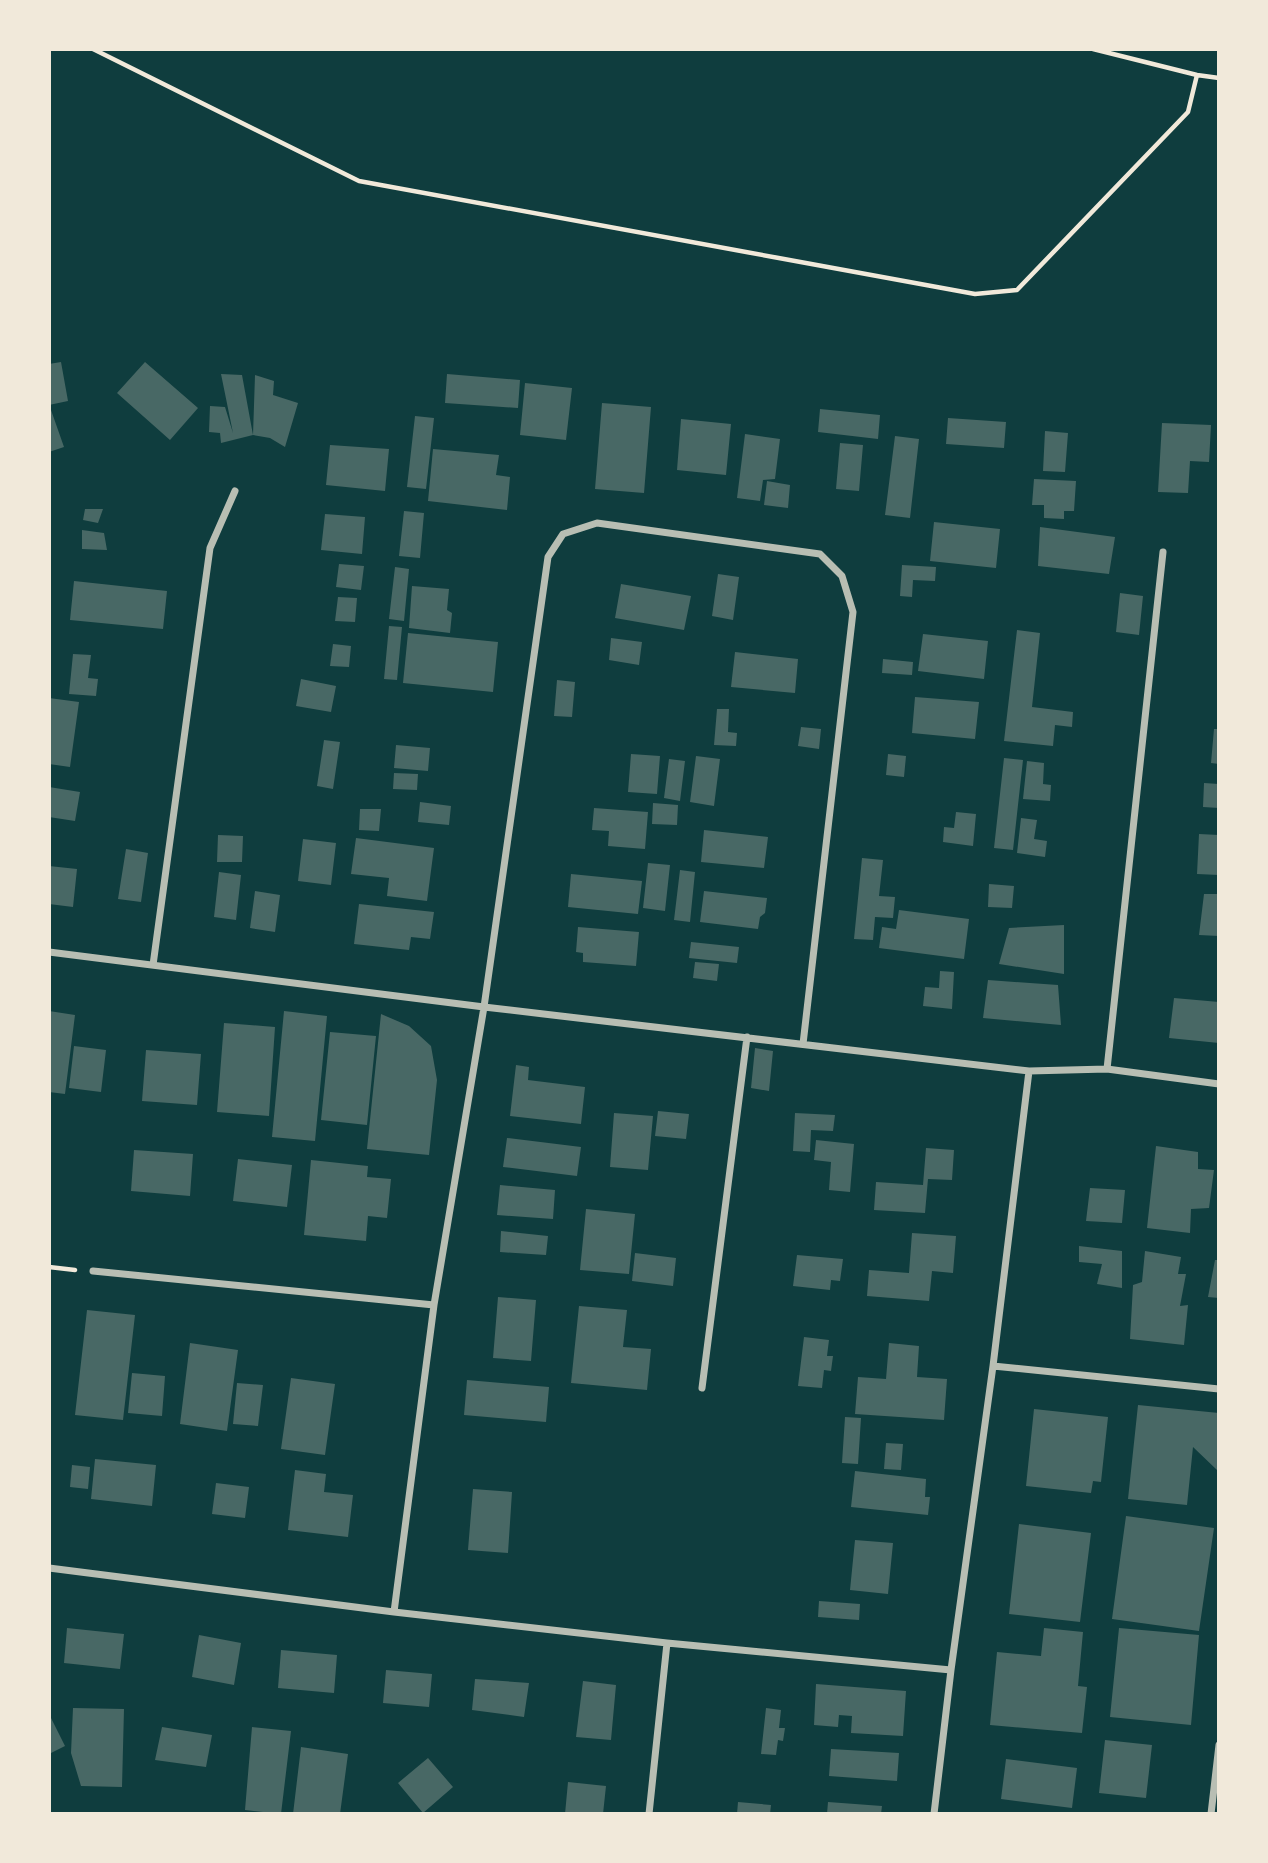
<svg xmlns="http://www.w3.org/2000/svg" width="1268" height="1863" font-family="'Noto Sans',sans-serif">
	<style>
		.building { fill: #486865 }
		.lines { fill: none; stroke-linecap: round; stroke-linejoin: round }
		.path { stroke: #f1e9da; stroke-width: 4.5 }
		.minor { stroke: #b8beb3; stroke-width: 7 }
	</style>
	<rect width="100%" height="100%" fill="#0f3d3e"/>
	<path class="building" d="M61,362L68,401L49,405V364Z
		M145,362L198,408L170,440L117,393Z
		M221,374L242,375L253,435L255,375L274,381L273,395L298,403L285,447L270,438L253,435L221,443L220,433L209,432L210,406L225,407L233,433Z
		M447,374L520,380L518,408L445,403Z
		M525,383L572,388L566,440L520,435Z
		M602,403L651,407L644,493L595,489Z
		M820,409L880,415L878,439L818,432Z
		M51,410L64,447L49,452V411Z
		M415,416L434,418L426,489L407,487Z
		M948,418L1006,422L1004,448L946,444Z
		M681,419L731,424L726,475L677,470Z
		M1162,423L1211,425L1209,462L1190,461L1188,493L1158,492Z
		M1045,431L1068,433L1065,472L1043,471Z
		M745,434L780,439L775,479L763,480L760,501L737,498Z
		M895,436L919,439L910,518L885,515Z
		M840,443L863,445L859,491L836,489Z
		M330,445L389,449L385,491L326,485Z
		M433,449L499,455L496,475L510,477L507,510L428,501Z
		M1034,479L1076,481L1074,511H1064V519L1044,518V505H1032Z
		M767,481L790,485L788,508L764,505Z
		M85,509H103L98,523L83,520Z
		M404,511L424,513L420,558L399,556Z
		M325,514L365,517L362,554L321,550Z
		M934,522L1000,529L996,568L930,561Z
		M1040,527L1115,537L1109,574L1038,566Z
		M82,530L104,533L107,550L82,549Z
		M339,564L364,566L361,590L336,587Z
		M902,565L936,567L935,581L913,580L912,597L900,596Z
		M395,567L409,569L404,621L389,619Z
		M718,574L739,577L733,620L712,616Z
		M74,581L167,591L163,629L70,620Z
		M621,584L691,596L684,630L615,618Z
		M412,586L449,589L447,610L452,613L450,633L409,628Z
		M1120,593L1143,596L1139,635L1116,632Z
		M338,597L357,598L355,622L335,621Z
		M389,626L402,627L397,680L384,679Z
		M1017,630L1040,633L1032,707L1073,712L1072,727L1055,725L1053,746L1004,741Z
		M408,633L498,642L493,692L403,683Z
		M923,634L988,641L984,679L918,671Z
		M611,638L642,642L639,665L609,660Z
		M333,644L351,646L349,667L330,666Z
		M735,652L798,659L795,693L731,687Z
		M73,654L91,655L88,678L98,679L96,696L69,694Z
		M883,659L913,662L912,675L882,673Z
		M301,679L336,686L331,712L296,706Z
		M557,680L575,682L572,717L554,716Z
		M915,697L979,702L975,739L912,733Z
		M49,698L79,702L70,767L49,764Z
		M717,709H729L728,732L737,733L736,746L714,745Z
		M801,727L821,729L819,749L798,746Z
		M1214,729H1219V764L1211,763Z
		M324,740L340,742L333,789L317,786Z
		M396,745L430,748L428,771L394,768Z
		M631,754L660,756L657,794L628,792Z
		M888,754L906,756L904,777L886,775Z
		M696,756L720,759L714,806L690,802Z
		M1004,758L1023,760L1013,850L994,848Z
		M669,759L685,761L680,801L664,798Z
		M1027,761L1044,763L1043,784L1051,785L1050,801L1023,799Z
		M394,773L418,774L417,790L393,789Z
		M1204,783L1219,784V808L1203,807Z
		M49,787L80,792L75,821L49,817Z
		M420,802L451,806L449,825L418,822Z
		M653,803L678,805L677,825L652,824Z
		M594,808L648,812L645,849L608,846L609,831L592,830Z
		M360,809H381L379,831L359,830Z
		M956,812L976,814L973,846L943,842L944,827L954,828Z
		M1021,818L1037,820L1034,839L1047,841L1045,857L1017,853Z
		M704,830L768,837L764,868L701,862Z
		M1199,834L1219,835V875L1197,874Z
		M218,835L243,836L242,862H217Z
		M356,838L434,848L427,901L387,896L389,878L351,874Z
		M303,839L336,843L331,885L298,881Z
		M126,849L148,853L141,902L118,899Z
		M862,858L883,860L879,896L895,897L893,918L875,917L873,940L854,939Z
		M648,863L670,865L665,911L643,908Z
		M49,866L77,869L73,907L49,904Z
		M680,870L695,872L690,922L674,920Z
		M219,872L241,875L236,920L214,917Z
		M571,874L642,881L638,914L568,907Z
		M989,884L1014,886L1012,908L988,907Z
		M255,891L280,895L275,932L250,928Z
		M704,891L767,898L765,913L760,917L758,929L700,922Z
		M1204,894H1219V936L1199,935Z
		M359,904L434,912L430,939L411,937L409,950L354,944Z
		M899,910L969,919L964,959L879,948L882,927L896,929Z
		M1064,925V974L999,964L1009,928Z
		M578,927L639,932L636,966L583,962V953L576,952Z
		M691,942L739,947L737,963L689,958Z
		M695,962L719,964L717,981L693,978Z
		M940,971L954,972L952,1009L923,1006L925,987L939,988Z
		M988,980L1058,985L1061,1025L983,1018Z
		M1174,998L1219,1002V1043L1169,1038Z
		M49,1011L75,1015L65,1094L49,1092Z
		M284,1011L327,1016L315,1141L272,1137Z
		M381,1014L409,1026L431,1046L437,1080L429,1155L367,1149Z
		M224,1023L275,1027L269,1116L217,1112Z
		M330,1032L376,1036L367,1125L321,1120Z
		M74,1046L106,1050L101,1092L69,1088Z
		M755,1048L773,1051L769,1091L751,1088Z
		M146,1050L201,1054L197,1105L142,1101Z
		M516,1065L529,1067L528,1080L585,1087L581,1124L510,1116Z
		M658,1111L689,1114L686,1139L655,1136Z
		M614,1113L653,1116L648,1170L610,1167Z
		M795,1113L835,1115L833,1131L811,1130L810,1152L793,1151Z
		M507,1138L581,1147L577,1176L503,1167Z
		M816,1140L854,1144L850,1192L829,1190L831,1162L814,1160Z
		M1156,1146L1198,1152V1169L1214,1170L1209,1208L1191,1209L1190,1233L1147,1228Z
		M926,1148L954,1150L952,1180L928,1179L925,1213L874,1210L876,1182L923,1185Z
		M134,1150L193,1154L190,1196L131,1191Z
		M238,1159L292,1165L287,1207L233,1201Z
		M311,1160L368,1166L367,1177L391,1179L387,1218L368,1216L366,1241L304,1235Z
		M500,1185L555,1190L553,1219L497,1215Z
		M1090,1188L1125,1190L1122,1223L1086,1221Z
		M586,1209L635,1214L629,1274L580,1270Z
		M501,1231L548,1236L546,1255L500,1252Z
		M912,1233L956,1236L953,1273L932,1271L929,1301L867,1296L869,1270L909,1273Z
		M1079,1246L1122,1251V1288L1097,1284L1102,1264L1079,1262Z
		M1145,1251L1181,1257L1178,1274H1186L1180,1306L1188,1305L1184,1345L1130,1339L1133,1285L1142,1282Z
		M635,1253L676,1258L673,1286L632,1281Z
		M797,1255L843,1259L840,1281L831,1280L830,1290L793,1286Z
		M1215,1260H1219V1298L1208,1297Z
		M498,1297L536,1300L531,1361L493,1358Z
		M579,1306L627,1310L623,1347L651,1349L647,1390L571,1383Z
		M87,1310L135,1315L123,1420L75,1415Z
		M804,1337L829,1340L827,1356H833L831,1371L824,1370L822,1388L798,1386Z
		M190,1343L238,1350L227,1431L180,1424Z
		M889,1343L919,1346L917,1377L947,1379L944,1420L855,1414L858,1377L886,1379Z
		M132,1373L165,1376L162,1416L128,1413Z
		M291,1378L335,1384L325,1455L281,1449Z
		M467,1380L549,1387L546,1422L464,1415Z
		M237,1383L263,1385L258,1426L233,1424Z
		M1138,1405L1219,1413V1469L1217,1470L1193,1447L1187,1505L1128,1499Z
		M1034,1409L1108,1417L1101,1482L1093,1481L1091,1493L1026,1486Z
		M845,1417L861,1418L858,1464L842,1463Z
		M886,1443L903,1444L901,1470L884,1469Z
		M95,1459L156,1465L152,1506L91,1499Z
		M72,1465L90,1467L88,1489L70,1487Z
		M295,1470L326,1474L324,1492L353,1495L348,1537L288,1530Z
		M855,1471L926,1479L925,1497H930L928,1515L851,1507Z
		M216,1483L249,1487L245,1518L212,1514Z
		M473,1489L512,1492L508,1553L468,1550Z
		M1126,1516L1214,1528L1199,1631L1112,1619Z
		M1019,1524L1091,1533L1080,1622L1009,1614Z
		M855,1540L893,1543L888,1594L850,1590Z
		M819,1601L860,1604L859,1620L818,1617Z
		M67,1628L124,1634L120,1669L64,1663Z
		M1044,1628L1083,1632L1078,1686L1087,1687L1082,1733L990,1725L997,1652L1041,1656Z
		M1119,1628L1199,1635L1191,1725L1110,1717Z
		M199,1635L241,1643L234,1685L192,1677Z
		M281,1650L337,1655L334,1693L278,1688Z
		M386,1670L432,1674L429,1707L383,1703Z
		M475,1679L529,1683L524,1717L472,1710Z
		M583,1681L616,1685L611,1740L576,1737Z
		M816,1684L906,1691L903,1736L851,1733L852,1716L839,1715L838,1727L814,1725Z
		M73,1708L124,1709L122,1787L81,1786L71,1753Z
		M766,1708L781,1710L779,1728H785L783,1741L778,1740L776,1755L761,1754Z
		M49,1714L65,1746L49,1754Z
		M162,1727L212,1735L206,1767L155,1760Z
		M252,1727L291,1731L281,1814L245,1810Z
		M1105,1740L1152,1745L1146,1798L1099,1793Z
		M301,1747L348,1754L340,1814H293Z
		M831,1749L899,1753L897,1781L829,1776Z
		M428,1758L453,1787L423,1813L398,1783Z
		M1006,1759L1077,1768L1072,1808L1001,1799Z
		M568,1782L606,1786L603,1814H565Z
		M738,1802L771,1805L770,1814H737Z
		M828,1802L882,1806L881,1814H827Z"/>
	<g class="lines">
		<path class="path" d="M93,49L359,181L975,294L1017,290L1188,112L1197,75
			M1093,49L1197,75L1219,78
			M49,1267L75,1270"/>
		<path class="minor" d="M49,952L484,1007L1029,1071L1107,1069L1219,1084
			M153,965L210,548L235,491
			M1107,1069L1163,552
			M93,1271L434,1305
			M993,1366L1219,1389
			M702,1388L747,1037
			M49,1568L394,1612L667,1643L951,1670
			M394,1612L434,1305L484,1007L548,557L563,534L597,523L820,554L842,576L853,612L803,1044
			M649,1814L667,1643
			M934,1814L951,1670L993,1366L1029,1071
			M1211,1814L1219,1745"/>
	</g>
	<rect width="1268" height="1863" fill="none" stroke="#f1e9da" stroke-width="102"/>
</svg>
